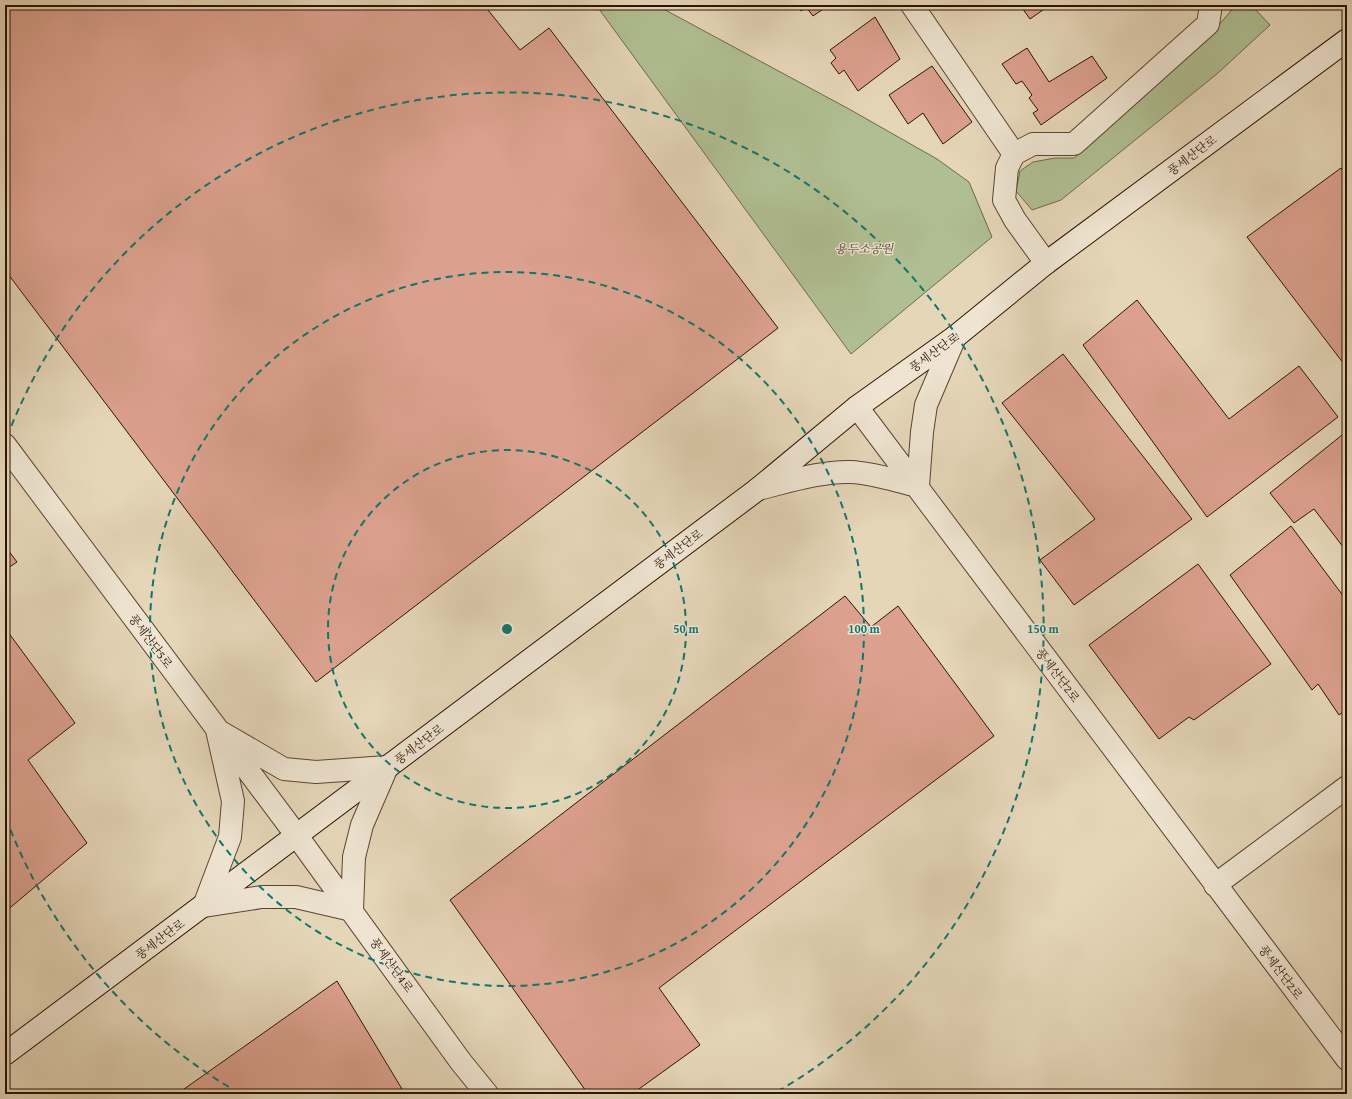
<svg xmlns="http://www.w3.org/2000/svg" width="1352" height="1099" font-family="'Gentium Book Plus','Noto Serif KR',serif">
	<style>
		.green { fill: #b0bf92; stroke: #6e694a }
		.building { fill: #dca18e; stroke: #2d1303 }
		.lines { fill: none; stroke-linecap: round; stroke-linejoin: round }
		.street-casing { stroke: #5b4430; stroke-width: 24 }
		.secondary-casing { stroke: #2d1303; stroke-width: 24 }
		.street { stroke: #eee4d1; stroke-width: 22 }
		.secondary { stroke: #eee4d1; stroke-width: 22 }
		.ring { fill: none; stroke: #0f766e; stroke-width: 2; stroke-dasharray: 7 5 }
		.labels { text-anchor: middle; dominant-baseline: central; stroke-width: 3; stroke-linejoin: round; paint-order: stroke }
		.street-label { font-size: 12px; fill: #2d1303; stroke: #eee4d1 }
		.park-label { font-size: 12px; font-style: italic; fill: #54472e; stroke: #eee4d1 }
		.centre { fill: #0f766e; stroke: #eee4d1; stroke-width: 2 }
		.ring-label { font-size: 12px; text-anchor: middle; font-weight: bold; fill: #0f766e; stroke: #eee4d1; stroke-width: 3; stroke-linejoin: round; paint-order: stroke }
	</style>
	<rect width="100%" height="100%" fill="#e5d6b8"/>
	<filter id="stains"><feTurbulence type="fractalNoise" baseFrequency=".005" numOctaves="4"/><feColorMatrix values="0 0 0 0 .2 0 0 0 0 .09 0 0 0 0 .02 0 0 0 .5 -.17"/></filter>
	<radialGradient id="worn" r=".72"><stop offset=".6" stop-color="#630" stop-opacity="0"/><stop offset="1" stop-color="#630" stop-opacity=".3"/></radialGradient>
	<path class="green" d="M596,5H656L849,109L937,159L969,182L992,237L851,354Z
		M1236,5H1259L1256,10L1270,25L1218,73L1061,200L1032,210L1016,191L1020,171L1033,162L1055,158H1074L1206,40Z"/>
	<path class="building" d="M5,5H484L520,50L549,28L778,328L316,682L5,270Z
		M797,5H829L813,16L806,7L801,11Z
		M1020,5H1050L1030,19Z
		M875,17L900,59L858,91L844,70L839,74L831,63L836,58L830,50Z
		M1027,48L1049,82L1092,56L1107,78L1041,125L1033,113L1038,110L1029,98L1032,95L1022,81L1016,84L1002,64Z
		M932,66L972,122L943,144L923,113L908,124L889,95Z
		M1341,168L1347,176V368L1247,237Z
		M1137,300L1229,419L1299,366L1338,417L1207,517L1083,345Z
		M1063,354L1192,519L1074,605L1040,560L1095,519L1002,403Z
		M1347,431V552L1314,509L1294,523L1270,493Z
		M1291,526L1347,601V709L1339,715L1318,684L1312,690L1230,575Z
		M5,546L17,562L5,570Z
		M1198,564L1271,664L1194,720L1189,717L1159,739L1089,645Z
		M845,596L871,627L898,606L994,736L659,988L700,1045L632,1094H588L450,900Z
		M5,628L75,723L28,760L87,843L5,912Z
		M337,981L405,1094H177Z"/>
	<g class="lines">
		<g class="street-casing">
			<path id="street" d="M912,5L1014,154
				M1046,263L1015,220L1004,200L1007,168L1014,154L1033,144H1074L1208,24L1211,5
				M857,407L1347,1059
				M5,445L297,836L461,1062L487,1094
				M758,489C787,482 821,471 851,472C874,473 896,481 918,486L922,432L926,405L955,337
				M217,730L284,769L316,772L387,767L362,825L354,857L352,910L296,897H262L204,906L230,837L233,801Z
				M1215,885L1347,787"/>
		</g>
		<g class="secondary-casing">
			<path id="secondary" d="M5,1054L758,489L857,407L955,337L1046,263L1347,40"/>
		</g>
		<use href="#street" class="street"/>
		<use href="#secondary" class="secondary"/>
	</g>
	<g class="ring">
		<circle cx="507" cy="629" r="179"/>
		<circle cx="507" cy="629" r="357"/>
		<path d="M239 1093A536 536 0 0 1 7 821M7 437A536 536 0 1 1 775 1093"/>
	</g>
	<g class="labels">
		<g class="street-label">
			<text transform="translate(1192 155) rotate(-37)">풍세산단로</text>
			<text transform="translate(934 352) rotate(-36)">풍세산단로</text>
			<text transform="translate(678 549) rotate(-37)">풍세산단로</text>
			<text transform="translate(151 641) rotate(53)">풍세산단5로</text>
			<text transform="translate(1058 675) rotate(53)">풍세산단2로</text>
			<text transform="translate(419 744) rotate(-37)">풍세산단로</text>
			<text transform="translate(160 939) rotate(-37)">풍세산단로</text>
			<text transform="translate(392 965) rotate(54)">풍세산단4로</text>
			<text transform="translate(1281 972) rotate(53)">풍세산단2로</text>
		</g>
		<g class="park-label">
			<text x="864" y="248">용두소공원</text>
		</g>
	</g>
	<circle cx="507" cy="629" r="6" class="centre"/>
	<g class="ring-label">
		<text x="686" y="633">50 m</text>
		<text x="864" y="633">100 m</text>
		<text x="1043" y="633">150 m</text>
	</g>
	<rect width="1352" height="1099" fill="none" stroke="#e5d6b8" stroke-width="20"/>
	<rect x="6" y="6" width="1340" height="1087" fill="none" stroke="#2d1303" stroke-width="2"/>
	<rect x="10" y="10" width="1332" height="1079" fill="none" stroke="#2d1303"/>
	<rect width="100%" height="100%" filter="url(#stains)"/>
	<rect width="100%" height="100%" fill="url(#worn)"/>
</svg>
